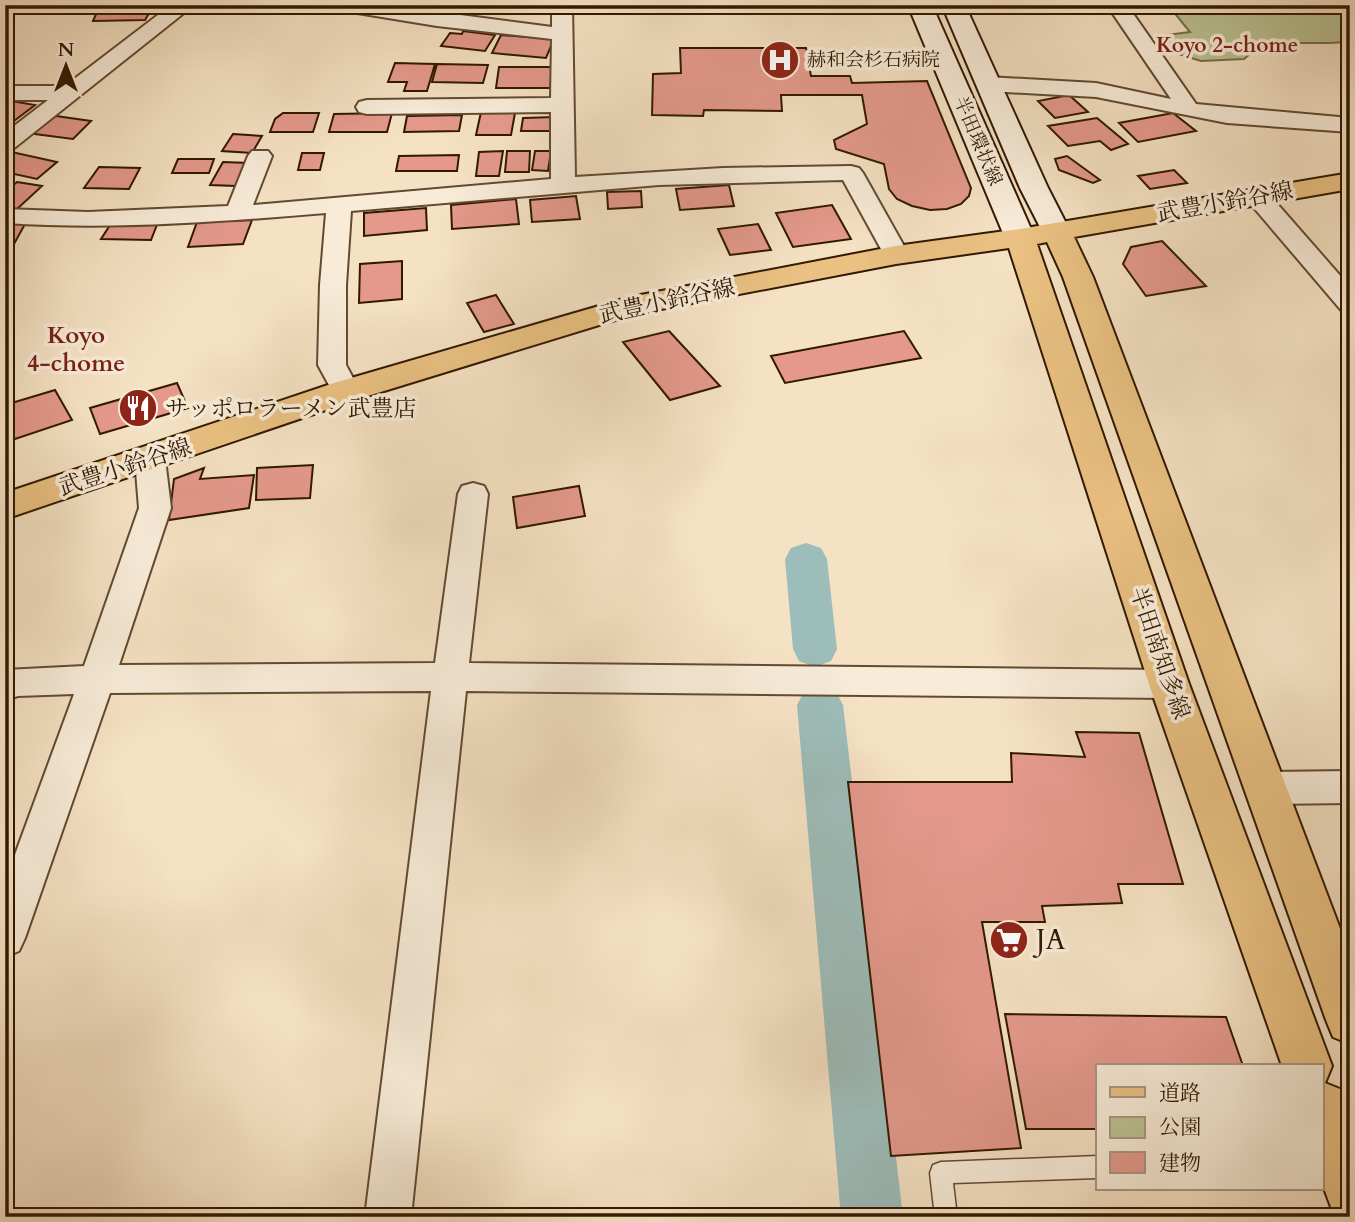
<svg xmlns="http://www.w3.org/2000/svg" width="1355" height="1222" font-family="Cardo,'Noto Serif JP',serif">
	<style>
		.green { fill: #bbc394; stroke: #766e4a; stroke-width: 2 }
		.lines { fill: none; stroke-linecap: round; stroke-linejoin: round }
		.canal { fill: #9dbdba; fill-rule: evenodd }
		.building { fill: #e4998c; stroke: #311800; stroke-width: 2 }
		.lane-casing { stroke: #624a31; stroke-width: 3 }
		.street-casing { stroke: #624a31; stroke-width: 4 }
		.secondary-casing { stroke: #311800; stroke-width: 4 }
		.primary-casing { stroke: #311800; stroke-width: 4 }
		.lane { fill: #f8ecd9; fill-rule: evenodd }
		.street { fill: #f8ecd9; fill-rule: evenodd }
		.secondary { fill: #f8ecd9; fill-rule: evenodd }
		.primary { fill: #eac182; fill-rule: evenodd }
		.labels { text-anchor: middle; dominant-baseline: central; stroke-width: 7; stroke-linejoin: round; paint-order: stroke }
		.far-poi-label { font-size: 19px; fill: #311800; stroke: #f8ecd9; text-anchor: start }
		.far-street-label { font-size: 19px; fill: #311800; stroke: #f8ecd9 }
		.far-neighbourhood-label { font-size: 21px; font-weight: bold; fill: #7a1f14; stroke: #f8ecd9 }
		.street-label { font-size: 23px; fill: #311800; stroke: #f8ecd9 }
		.poi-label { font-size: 23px; fill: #311800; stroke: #f8ecd9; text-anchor: start }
		.neighbourhood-label { font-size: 24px; font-weight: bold; fill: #7a1f14; stroke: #f8ecd9 }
		.near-poi-label { font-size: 28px; fill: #311800; stroke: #f8ecd9; text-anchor: start }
	</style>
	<rect width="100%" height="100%" fill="#f5e2c4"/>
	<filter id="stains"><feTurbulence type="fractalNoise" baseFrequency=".00286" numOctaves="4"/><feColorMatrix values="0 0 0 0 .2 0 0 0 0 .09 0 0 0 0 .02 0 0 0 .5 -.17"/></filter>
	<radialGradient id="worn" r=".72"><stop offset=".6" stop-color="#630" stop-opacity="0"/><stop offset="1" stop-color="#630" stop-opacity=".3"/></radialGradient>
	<path class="green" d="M1168,5H1350V41C1317,48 1269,33 1244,59L1201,61L1156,47L1159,36L1190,32Z"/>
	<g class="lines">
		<path class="canal" d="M806,543L821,548L827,559L837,649L831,661L815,667L799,661L793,649L785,559L791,548Z
			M820,686L836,692L843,705L903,1217H841L797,705L804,692Z"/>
	</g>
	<path class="building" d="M100,5H154L145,20L93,21Z
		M463,31L495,35L485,51L441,46L450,33L462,34Z
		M501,35L554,39L546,58L492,53Z
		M680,48H806L811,76H850L852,83L927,81L971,188L969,196L961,204L947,209L930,210L912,206L897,199L889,189L884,164L836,149L834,140L867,124L862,95H781L782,111L704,110L703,116L652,115L653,74L681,73Z
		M395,63L435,64L427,91H404L407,82H388Z
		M437,64L488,65L483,83L432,82Z
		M499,67H553L550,88H496Z
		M1069,95L1088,112L1055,118L1038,101Z
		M5,100L35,105L14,121L5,119Z
		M481,112L515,113L511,135H476Z
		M283,113H319L313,132H270L275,119Z
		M392,113L387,132H329L334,114Z
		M1173,113L1196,131L1138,142L1119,123Z
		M49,115L91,121L73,139L27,133Z
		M462,115L459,131L404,132L407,116Z
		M554,117L553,131H521L523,118Z
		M1097,118L1128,144L1111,150L1100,141L1068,146L1048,126Z
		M233,134L262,136L252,153L222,151Z
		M7,151L57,162L37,179L5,172Z
		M503,151L499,176H476L479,152Z
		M507,151H530L529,172H505Z
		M535,151H551L548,171L532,170Z
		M302,153H324L320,170H298Z
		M459,155L457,171H396L399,156Z
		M1067,156L1100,180L1093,183L1059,170L1055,159Z
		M178,159H214L209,173H172Z
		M223,162L249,163L236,186L210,185Z
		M99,167L140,168L129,189L84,188Z
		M1174,170L1187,183L1150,189L1138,176Z
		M17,182L42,186L17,209L5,208V192Z
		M729,185L734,206L680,210L676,189Z
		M641,191L642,207L608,209L607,192Z
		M576,196L580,219L532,222L530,200Z
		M516,199L519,224L452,229L451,205Z
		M832,205L851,239L793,247L776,213Z
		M426,208L427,230L364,236V213Z
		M252,220L243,244L188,247L197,222Z
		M112,222H158L151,240L101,239Z
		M5,224H25L14,244H5Z
		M758,224L771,250L730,255L718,229Z
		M1162,241L1206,286L1146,296L1123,264L1131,247Z
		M402,261V299L359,303L360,264Z
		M496,295L514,324L484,332L467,303Z
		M669,331L720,386L670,400L623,342Z
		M904,331L921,358L785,383L771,356Z
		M177,383L188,408L100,434L90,408Z
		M55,390L72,420L12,440L5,424V405Z
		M313,465L310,498L256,500L257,468Z
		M204,468L200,479L254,475L249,508L169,520L174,479Z
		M579,486L585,516L517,528L513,497Z
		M1076,732L1139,733L1183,884H1118L1122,903L1042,906L1045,922H982L1021,1148L891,1156L848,782H1012L1011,753L1085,757Z
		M1005,1014L1226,1017L1243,1066H1098V1129H1026Z"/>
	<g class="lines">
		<g class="lane-casing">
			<path id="lane" d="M1098,1156V1178L953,1183L957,1217H935L930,1173L933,1165L941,1162Z"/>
		</g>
		<g class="street-casing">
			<path id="street" d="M171,5H194L13,149L5,151V133L48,100H5V86H65Z
				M335,5H384L552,27V5H572L575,177L723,168L851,166L859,168L863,173L909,255L905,260L896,263L887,260L843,180L659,185L351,211L346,285V365L360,391L356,398L346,400L336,398L318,365L320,285L326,213C219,222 113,230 5,223V209L88,212L228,206L248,156L252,151H268L272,156L253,205L551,179V112L367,114L359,112L356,107L359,102L367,100L551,98L552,39L437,26L345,11Z
				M1107,5H1127L1196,104L1350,118V132L1227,123L1096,97L988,91L980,89L977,84L980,79L988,77L1096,83L1171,99Z
				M1258,190L1267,192L1350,287V312L1341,310L1249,202L1246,197L1249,192Z
				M150,449L161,452L165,459L171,508L119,665L435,663L458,494L462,486L473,483L484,486L488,494L469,663L1169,670L1181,674L1186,684L1181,694L1169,698L466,691L411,1217H365L431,691L110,693L25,938L19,951L5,957V882L74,694L18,696L5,700V670L84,666L139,508L135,459L139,452Z
				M1350,771V803L1264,804L1251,799L1245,788L1251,777L1264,772Z"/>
		</g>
		<g class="secondary-casing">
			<path id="secondary" d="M908,5H932L1035,238L1030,244L1020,247L1010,244L1005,238Z
				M942,5H965L1048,188L1070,231L1066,237L1056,240L1046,237L1042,231L1020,188Z"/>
		</g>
		<g class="primary-casing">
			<path id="primary" d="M1350,173V189L1074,237L1093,277L1350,955V1044L1333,1037L1326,1020L1063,277L1047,242L1037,244L1189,684L1332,1066L1325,1083L1340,1089L1350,1113V1214L1331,1207L1322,1183V1066H1282L1149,684L1009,248L896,264L635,314L358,399L5,519V493L334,383L630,297L896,246L1020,229Z"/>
		</g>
		<use href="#lane" class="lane"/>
		<use href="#street" class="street"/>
		<use href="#secondary" class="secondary"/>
		<use href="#primary" class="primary"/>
	</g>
	<defs>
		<g id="hospital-disc" transform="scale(2.0125)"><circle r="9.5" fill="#8f2418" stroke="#f8ecd9"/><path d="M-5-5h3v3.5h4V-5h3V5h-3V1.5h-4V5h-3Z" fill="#fff"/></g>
		<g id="restaurant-disc" transform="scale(2.0125)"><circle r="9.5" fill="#8f2418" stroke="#f8ecd9"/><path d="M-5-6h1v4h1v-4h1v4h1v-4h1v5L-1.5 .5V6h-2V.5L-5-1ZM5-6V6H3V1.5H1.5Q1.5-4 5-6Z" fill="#fff"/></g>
		<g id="supermarket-disc" transform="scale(2.0125)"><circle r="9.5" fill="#8f2418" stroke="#f8ecd9"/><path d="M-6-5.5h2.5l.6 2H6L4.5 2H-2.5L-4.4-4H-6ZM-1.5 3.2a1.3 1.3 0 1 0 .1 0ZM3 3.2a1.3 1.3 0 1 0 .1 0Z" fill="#fff"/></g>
	</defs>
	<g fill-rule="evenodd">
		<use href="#hospital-disc" x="780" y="60"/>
		<use href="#restaurant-disc" x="138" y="408"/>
		<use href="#supermarket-disc" x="1009" y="940"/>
	</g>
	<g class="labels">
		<g class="far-poi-label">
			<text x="807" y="60">赫和会杉石病院</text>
		</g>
		<g class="far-street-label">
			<text transform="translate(978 141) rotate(67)">半田環状線</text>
		</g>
		<g class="far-neighbourhood-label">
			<text x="1227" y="45">Koyo 2-chome</text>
		</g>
		<g class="street-label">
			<text transform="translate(1225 202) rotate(-10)">武豊小鈴谷線</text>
			<text transform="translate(667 301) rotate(-12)">武豊小鈴谷線</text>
			<text transform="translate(125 467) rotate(-18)">武豊小鈴谷線</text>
			<text transform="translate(1160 653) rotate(71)">半田南知多線</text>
		</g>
		<g class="poi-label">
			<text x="165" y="408">サッポロラーメン武豊店</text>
		</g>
		<g class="neighbourhood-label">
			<text x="76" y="335">Koyo<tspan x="76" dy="28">4-chome</tspan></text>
		</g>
		<g class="near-poi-label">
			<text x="1036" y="940">JA</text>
		</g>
	</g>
	<rect width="1355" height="1222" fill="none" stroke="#f5e2c4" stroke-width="28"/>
	<rect x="7" y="7" width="1341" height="1208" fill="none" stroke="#311800" stroke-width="3.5"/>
	<rect x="14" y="14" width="1327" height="1194" fill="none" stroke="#311800" stroke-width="2"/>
	<rect x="1096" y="1064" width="228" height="126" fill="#f8ecd9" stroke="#a89782" stroke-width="2"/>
	<rect x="1110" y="1087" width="35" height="10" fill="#eac182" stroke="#a89782" stroke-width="2"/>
	<text x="1159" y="1100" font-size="21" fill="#311800">道路</text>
	<rect x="1110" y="1117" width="35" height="21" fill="#bbc394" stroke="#a89782" stroke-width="2"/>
	<text x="1159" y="1134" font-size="21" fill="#311800">公園</text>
	<rect x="1110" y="1152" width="35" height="21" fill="#e4998c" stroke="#a89782" stroke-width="2"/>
	<text x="1159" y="1170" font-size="21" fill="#311800">建物</text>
	<g transform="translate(66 66)" stroke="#f8ecd9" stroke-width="5" paint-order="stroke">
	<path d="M0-5L12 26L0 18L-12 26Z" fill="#311800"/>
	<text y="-10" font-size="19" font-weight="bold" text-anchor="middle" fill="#311800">N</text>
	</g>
	<rect width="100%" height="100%" filter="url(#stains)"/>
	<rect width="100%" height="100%" fill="url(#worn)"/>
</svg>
